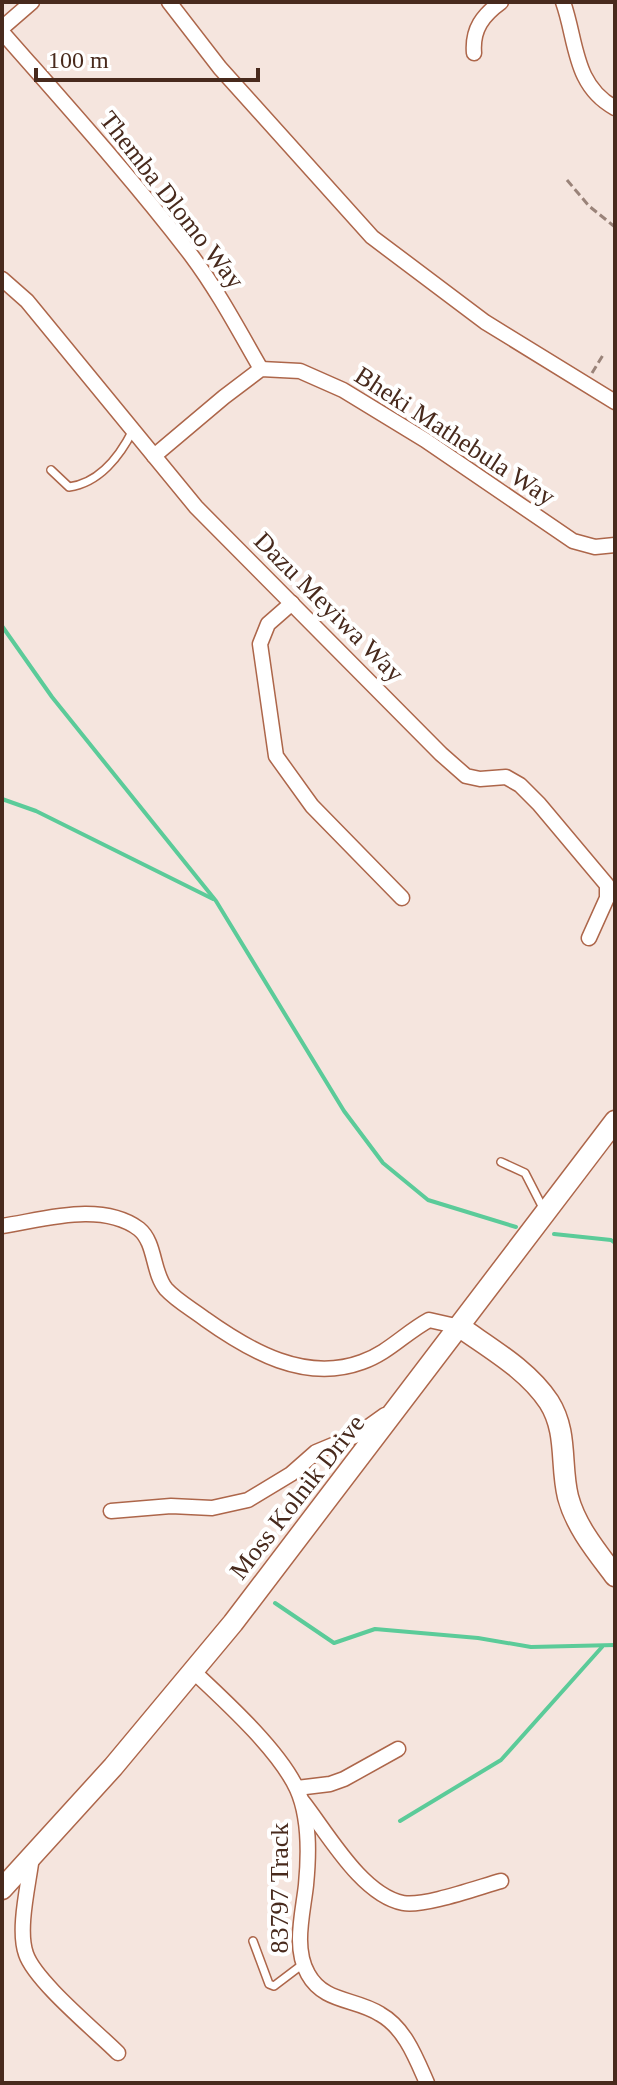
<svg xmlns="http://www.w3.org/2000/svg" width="617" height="2085" font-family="'Times New Roman',serif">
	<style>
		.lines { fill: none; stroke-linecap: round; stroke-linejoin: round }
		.stream { stroke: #5bcb99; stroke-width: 4 }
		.lane-casing { stroke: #ad664a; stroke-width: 10 }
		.street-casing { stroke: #ad664a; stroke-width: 17 }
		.secondary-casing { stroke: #ad664a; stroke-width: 23 }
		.path { stroke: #9a8379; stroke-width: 3; stroke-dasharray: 8 4; stroke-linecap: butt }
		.lane { stroke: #fff; stroke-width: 7 }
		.street { stroke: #fff; stroke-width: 14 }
		.secondary { stroke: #fff; stroke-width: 20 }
		.labels { text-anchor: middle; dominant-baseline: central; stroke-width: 8; stroke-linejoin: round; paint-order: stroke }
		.street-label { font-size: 26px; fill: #482a1d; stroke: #fff }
	</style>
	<rect width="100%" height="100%" fill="#f5e5de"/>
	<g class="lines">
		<g class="stream">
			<path d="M2 626 52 697 216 901 344 1111 383 1163 428 1200 516 1227"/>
			<path d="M2 799 36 811 213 899"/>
			<path d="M554 1234 611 1240 615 1243"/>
			<path d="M275 1603 334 1643 375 1629 478 1638 531 1647 615 1645"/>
			<path d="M400 1821 501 1760 602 1647"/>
		</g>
		<g class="lane-casing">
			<g id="lane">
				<path d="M51 470 69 487C99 483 120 456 133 430"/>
				<path d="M501 1162 525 1173 544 1210"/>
				<path d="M253 1941 269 1984 274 1986 303 1964"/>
			</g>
		</g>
		<g class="street-casing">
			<g id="street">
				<path d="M169 2 220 68 372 237 485 322 615 402"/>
				<path d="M563 2C577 41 573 85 615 108"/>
				<path d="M2 28 32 2"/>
				<path d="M2 32C66 105 132 178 191 255 218 291 239 331 261 369"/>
				<path d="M474 53C472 29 483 15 501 2"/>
				<path d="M2 279 27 301 196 507 441 754 466 776 480 779 506 777 520 785 539 804 607 885V898L589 938"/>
				<path d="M154 456 224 397 261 369 300 371 343 390 425 440 573 541 595 547 615 545"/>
				<path d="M292 603 268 624 260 644 276 756 312 806 402 898"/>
				<path d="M2 1226C43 1220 101 1201 139 1229 156 1243 152 1272 166 1289 177 1301 192 1309 205 1319 250 1351 305 1383 362 1362 388 1353 405 1333 429 1320L460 1327"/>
				<path d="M111 1511 171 1506 212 1508 248 1500 291 1474 316 1452 357 1435 385 1415"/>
				<path d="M193 1671C225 1701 279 1750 297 1789 310 1818 309 1854 306 1885 303 1913 293 1948 308 1974 324 2003 355 1998 380 2014 405 2028 416 2058 427 2083"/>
				<path d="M297 1788 330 1784 344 1779 398 1749"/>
				<path d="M303 1802C328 1834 362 1895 403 1903 424 1907 479 1887 501 1881"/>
				<path d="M32 1856C29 1883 17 1929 26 1954 35 1981 96 2031 118 2053"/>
			</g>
		</g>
		<g class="secondary-casing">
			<g id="secondary">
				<path d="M460 1327C491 1349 528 1370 549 1402 568 1432 560 1465 568 1497 576 1527 597 1552 615 1576"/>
				<path d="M2 1889 113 1767 233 1623 615 1121"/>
			</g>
		</g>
		<g class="path">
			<path d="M567 180 589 206 615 227"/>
			<path d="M592 373 603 355"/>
		</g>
		<use href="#lane" class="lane"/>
		<use href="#street" class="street"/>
		<use href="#secondary" class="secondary"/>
	</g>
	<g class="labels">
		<g class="street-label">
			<text transform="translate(172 200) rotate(52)">Themba Dlomo Way</text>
			<text transform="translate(455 436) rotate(33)">Bheki Mathebula Way</text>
			<text transform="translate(329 607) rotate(45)">Dazu Meyiwa Way</text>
			<text transform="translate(297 1497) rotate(-52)">Moss Kolnik Drive</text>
			<text transform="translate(279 1888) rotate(-90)">83797 Track</text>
		</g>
	</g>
	<rect width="617" height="2085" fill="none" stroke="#482a1d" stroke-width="8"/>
	<path d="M36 68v12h222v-12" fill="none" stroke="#482a1d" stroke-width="4"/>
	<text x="48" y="68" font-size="24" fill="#482a1d" stroke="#ffffff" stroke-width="6" paint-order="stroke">100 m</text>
</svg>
